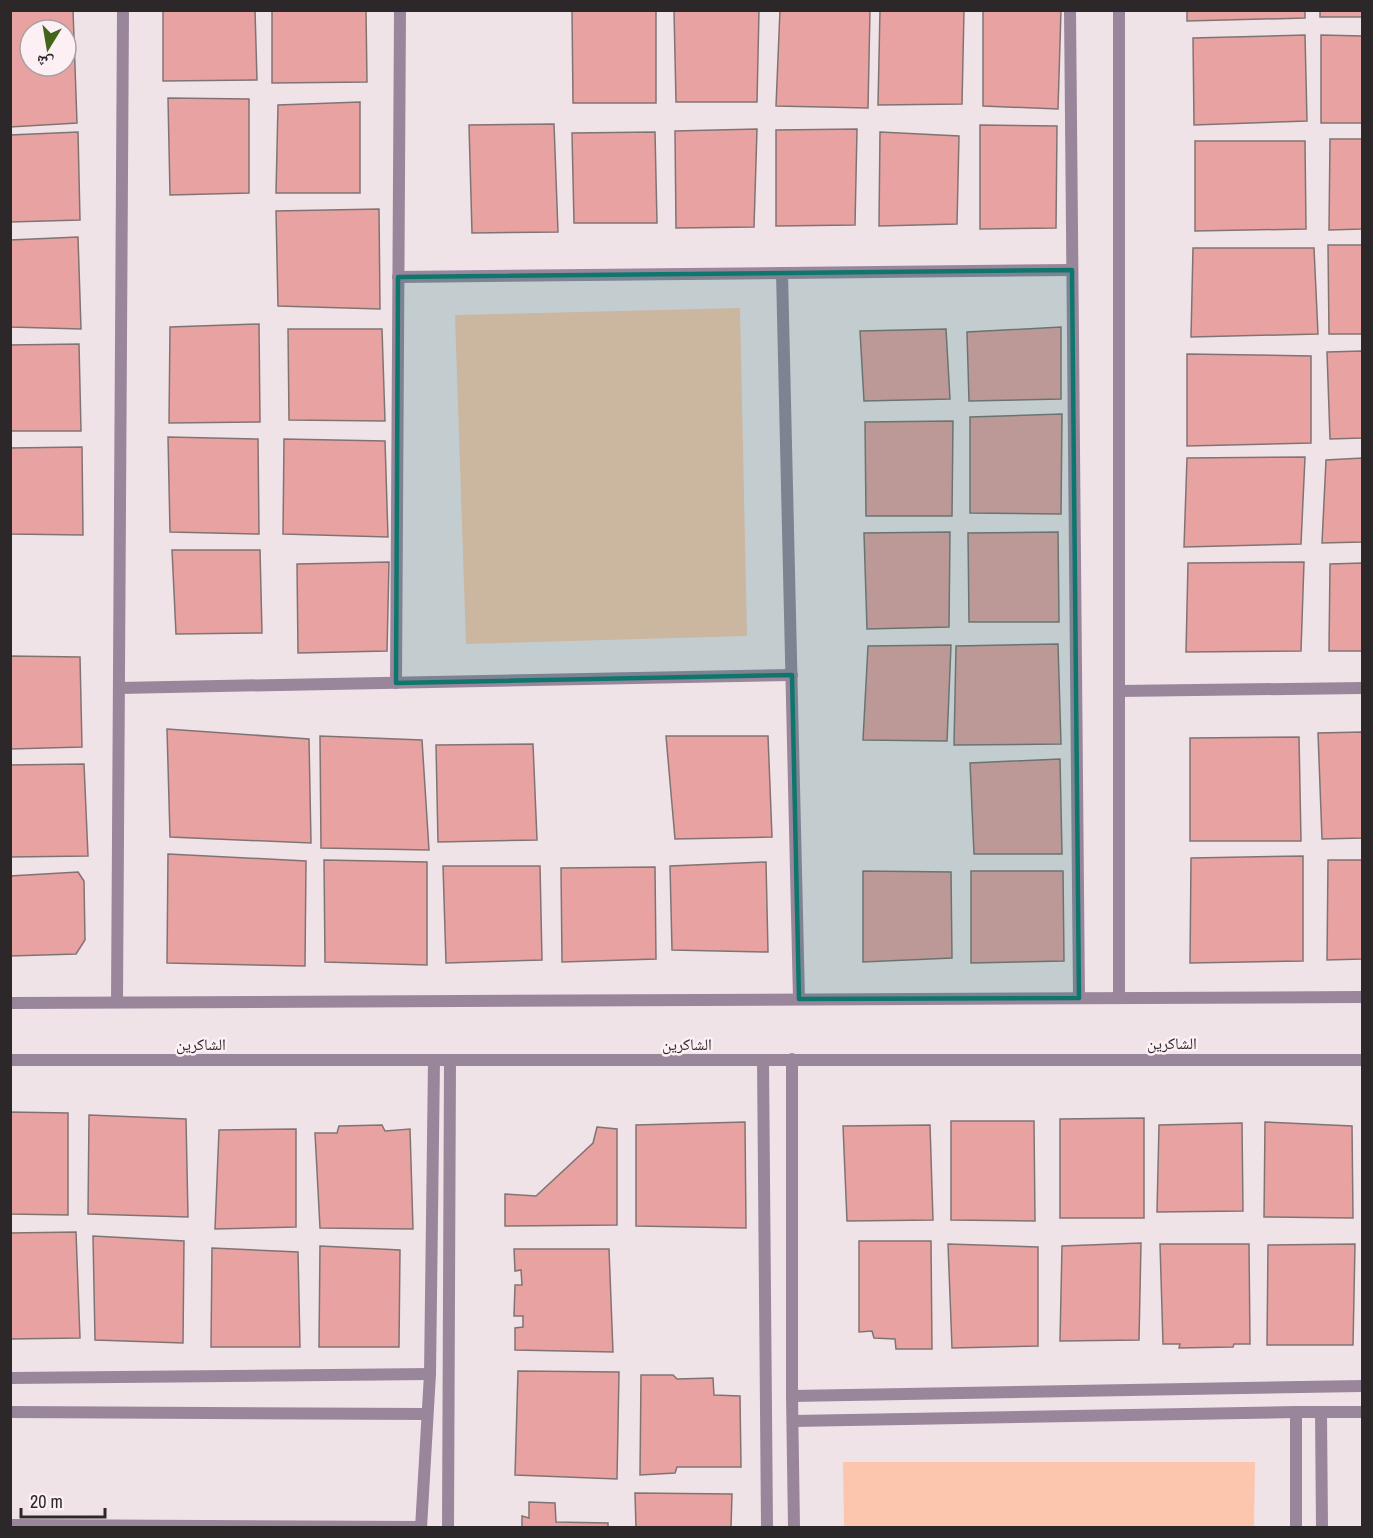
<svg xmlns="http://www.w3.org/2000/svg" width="1373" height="1538" font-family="'Archivo Narrow','Noto Naskh Arabic',sans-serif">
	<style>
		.green { fill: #fbc6ad }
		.building { fill: #e8a2a1; stroke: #807473; stroke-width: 1.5; fill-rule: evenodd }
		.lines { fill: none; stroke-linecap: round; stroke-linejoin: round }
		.minor { stroke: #9a869b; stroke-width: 12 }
		.tertiary { stroke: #9a869b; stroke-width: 12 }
		.marked { fill: #0f766e; fill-opacity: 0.2; stroke: #0f766e; stroke-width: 4.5; stroke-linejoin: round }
		.labels { text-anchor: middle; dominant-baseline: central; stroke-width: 5; stroke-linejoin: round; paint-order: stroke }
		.street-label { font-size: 16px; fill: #2c2829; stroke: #fdf0f5 }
	</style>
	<rect width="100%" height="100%" fill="#f0e3e8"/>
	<g class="green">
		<path d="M740 308 747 636 466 644 455 315Z"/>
		<path d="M843 1462H1255L1254 1527H844Z"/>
	</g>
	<g class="building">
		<path d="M10 10H73L77 123 10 127ZM30 30H66V66H30Z"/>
		<path d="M163 10H255L257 80 163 81Z"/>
		<path d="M272 10H366L367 82 272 83Z"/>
		<path d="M572 10H656V103H573Z"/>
		<path d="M674 10H759L757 102H676Z"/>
		<path d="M780 10H870L868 108 776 106Z"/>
		<path d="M880 10H964L962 104 878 105Z"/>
		<path d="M983 10H1061L1058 109 983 106Z"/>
		<path d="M1187 10H1305V18L1187 21Z"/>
		<rect x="1320" y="10" width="42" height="7"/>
		<path d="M1305 35 1307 121 1194 125 1193 38Z"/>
		<path d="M1321 35 1362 36V123H1321Z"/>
		<path d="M168 98 249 99V193L170 195Z"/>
		<path d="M360 102V193H276L278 105Z"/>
		<path d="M554 124 558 232 472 233 469 125Z"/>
		<path d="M980 125 1057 126 1056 228 980 229Z"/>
		<path d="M757 129 754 227 676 228 675 131Z"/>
		<path d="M857 129 855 225 776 226V130Z"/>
		<path d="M78 132 80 220 10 222V135Z"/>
		<path d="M655 132 657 223H574L572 133Z"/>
		<path d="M880 132 959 136 957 224 879 226Z"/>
		<path d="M1330 139H1362V229L1329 230Z"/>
		<path d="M1195 141H1305L1306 229 1195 231Z"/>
		<path d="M379 209 380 309 278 306 276 211Z"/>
		<path d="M78 237 81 329 10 327V240Z"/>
		<path d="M1328 245H1362V334H1329Z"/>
		<path d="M1193 248H1314L1318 334 1191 337Z"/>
		<path d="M259 324 260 422 169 423 170 327Z"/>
		<path d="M1061 327V399L969 401 967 332Z"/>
		<path d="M288 329H382L385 421 289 420Z"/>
		<path d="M946 329 950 399 864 401 860 331Z"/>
		<path d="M79 344 81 431H10V345Z"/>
		<path d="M1362 351V438L1330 439 1327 352Z"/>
		<path d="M1187 354 1311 356V443L1187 446Z"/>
		<path d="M1062 414 1061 514 970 513V417Z"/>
		<path d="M953 421 952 516H866L865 422Z"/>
		<path d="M168 437 258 439 259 534 170 532Z"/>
		<path d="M284 439 385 441 388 537 283 534Z"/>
		<path d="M82 447 83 535 10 534V448Z"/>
		<path d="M1305 457 1301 544 1184 547 1187 458Z"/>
		<path d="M1362 458V542L1322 543 1326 460Z"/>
		<path d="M950 532 949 627 867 629 864 533Z"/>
		<path d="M1058 532 1059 622H969L968 533Z"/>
		<path d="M172 550H260L262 633 176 634Z"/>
		<path d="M389 562 387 651 298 653 297 564Z"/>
		<path d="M1304 562 1301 651 1186 652 1188 563Z"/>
		<path d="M1362 563V651H1329L1330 564Z"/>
		<path d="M1058 644 1061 744 954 745 956 646Z"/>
		<path d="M951 645 947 741 863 740 868 646Z"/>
		<path d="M10 656 80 657 82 747 10 749Z"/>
		<path d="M167 729 309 739 311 843 170 837Z"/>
		<path d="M1362 732V838L1322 839 1318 733Z"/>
		<path d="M320 736 422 740 429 850 321 848Z"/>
		<path d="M666 736H768L772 837 675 839Z"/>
		<path d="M1299 737 1301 841H1190V738Z"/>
		<path d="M533 744 537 840 438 842 436 745Z"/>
		<path d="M1060 759 1062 854H974L970 763Z"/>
		<path d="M84 764 88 856 10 857V765Z"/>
		<path d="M168 854 306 861 305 966 167 963Z"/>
		<path d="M1303 856V961L1190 963 1191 858Z"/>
		<path d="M324 860 427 862V965L325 962Z"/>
		<path d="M1328 860H1362V959L1327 960Z"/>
		<path d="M766 862 768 952 672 950 670 866Z"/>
		<path d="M443 866H540L542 960 446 963Z"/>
		<path d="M655 867 656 959 562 962 561 868Z"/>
		<path d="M863 871 951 872 952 958 863 962Z"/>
		<path d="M971 871H1063L1064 961 971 963Z"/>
		<path d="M78 872 84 881 85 940 76 954 10 956V876Z"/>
		<path d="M10 1112 68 1113V1215L10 1214Z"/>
		<path d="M89 1115 186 1119 188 1217 88 1214Z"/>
		<path d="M1144 1118V1218H1060V1119Z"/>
		<path d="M951 1121H1034L1035 1221 951 1220Z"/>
		<path d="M745 1122 746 1228 636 1226V1125Z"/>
		<path d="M1265 1122 1352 1126 1353 1218 1264 1217Z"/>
		<path d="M1242 1123 1243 1211 1157 1212 1159 1125Z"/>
		<path d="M382 1125 385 1131 410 1129 413 1229 320 1228 315 1133H337L339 1126Z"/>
		<path d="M930 1125 933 1220 847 1221 843 1126Z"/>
		<path d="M597 1127 617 1129V1225L505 1226V1194L536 1196 593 1143Z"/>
		<path d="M296 1129V1227L215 1229 219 1130Z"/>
		<path d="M76 1232 80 1338 10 1339V1233Z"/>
		<path d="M93 1236 184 1241 183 1343 95 1340Z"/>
		<path d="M859 1241H931L932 1349H896L895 1339 874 1338 872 1331 859 1332Z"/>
		<path d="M1141 1243 1139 1340 1060 1341 1062 1246Z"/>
		<path d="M948 1244 1038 1247V1346L952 1348Z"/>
		<path d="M1160 1244H1249L1250 1344H1234L1233 1347 1179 1348 1180 1344H1163Z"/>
		<path d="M1355 1244 1353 1345H1267L1268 1245Z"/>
		<path d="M320 1246 400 1250 399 1347H319Z"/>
		<path d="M212 1248 298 1252 300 1347H211Z"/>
		<path d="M514 1249H609L613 1352 515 1350V1328L523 1327V1316H514L515 1285H522L521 1270 515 1271Z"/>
		<path d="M518 1371 619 1372 617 1479 515 1475Z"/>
		<path d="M641 1375H673L677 1379 713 1378 714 1395 740 1396 741 1467H677L675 1473 640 1475Z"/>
		<path d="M635 1493 732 1494 731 1528H636Z"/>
		<path d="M529 1502 555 1503 556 1522 608 1523V1528H522V1516L529 1518Z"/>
	</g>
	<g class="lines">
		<g class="minor">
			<path d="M1070 10 1079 998"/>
			<path d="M1119 10V997"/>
			<path d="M782 273 799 999"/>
			<path d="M398 277 1072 270"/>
			<path d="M396 683 400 10"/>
			<path d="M119 688 792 675"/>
			<path d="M1119 691 1362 688"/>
			<path d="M117 1002 123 10"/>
			<path d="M792 1059V1396L794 1528"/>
			<path d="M763 1060 767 1528"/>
			<path d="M10 1378 430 1374"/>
			<path d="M792 1396 1362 1386"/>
			<path d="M10 1412 427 1414"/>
			<path d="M1296 1412V1528"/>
			<path d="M1321 1413 1322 1528"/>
			<path d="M793 1421 1296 1412H1362"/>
			<path d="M10 1525 421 1527"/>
			<path d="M421 1528 430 1374 434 1060"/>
			<path d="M448 1528 450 1060"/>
		</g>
		<g class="tertiary">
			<path d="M10 1003 1362 997"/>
			<path d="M10 1060H1362"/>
		</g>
	</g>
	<path class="marked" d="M1072 270 1079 998 799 999 792 675 396 683 398 277Z"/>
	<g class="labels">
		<g class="street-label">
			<text x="1172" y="1043">الشاكرين</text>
			<text x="201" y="1044">الشاكرين</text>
			<text x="687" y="1044">الشاكرين</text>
		</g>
	</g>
	<rect width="1373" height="1538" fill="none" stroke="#2c2829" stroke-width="24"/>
	<g transform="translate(48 48) rotate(191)"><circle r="28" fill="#fdf0f5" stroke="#a9a0a3" stroke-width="1.5"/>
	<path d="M0-4.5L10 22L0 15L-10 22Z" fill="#43641b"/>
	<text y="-9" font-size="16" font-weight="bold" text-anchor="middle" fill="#2c2829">ش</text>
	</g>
	<path d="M21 1508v9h84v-9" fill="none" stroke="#2c2829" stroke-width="3"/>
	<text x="30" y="1508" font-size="18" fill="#2c2829" stroke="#fdf0f5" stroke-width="4.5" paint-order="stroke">20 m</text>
</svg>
